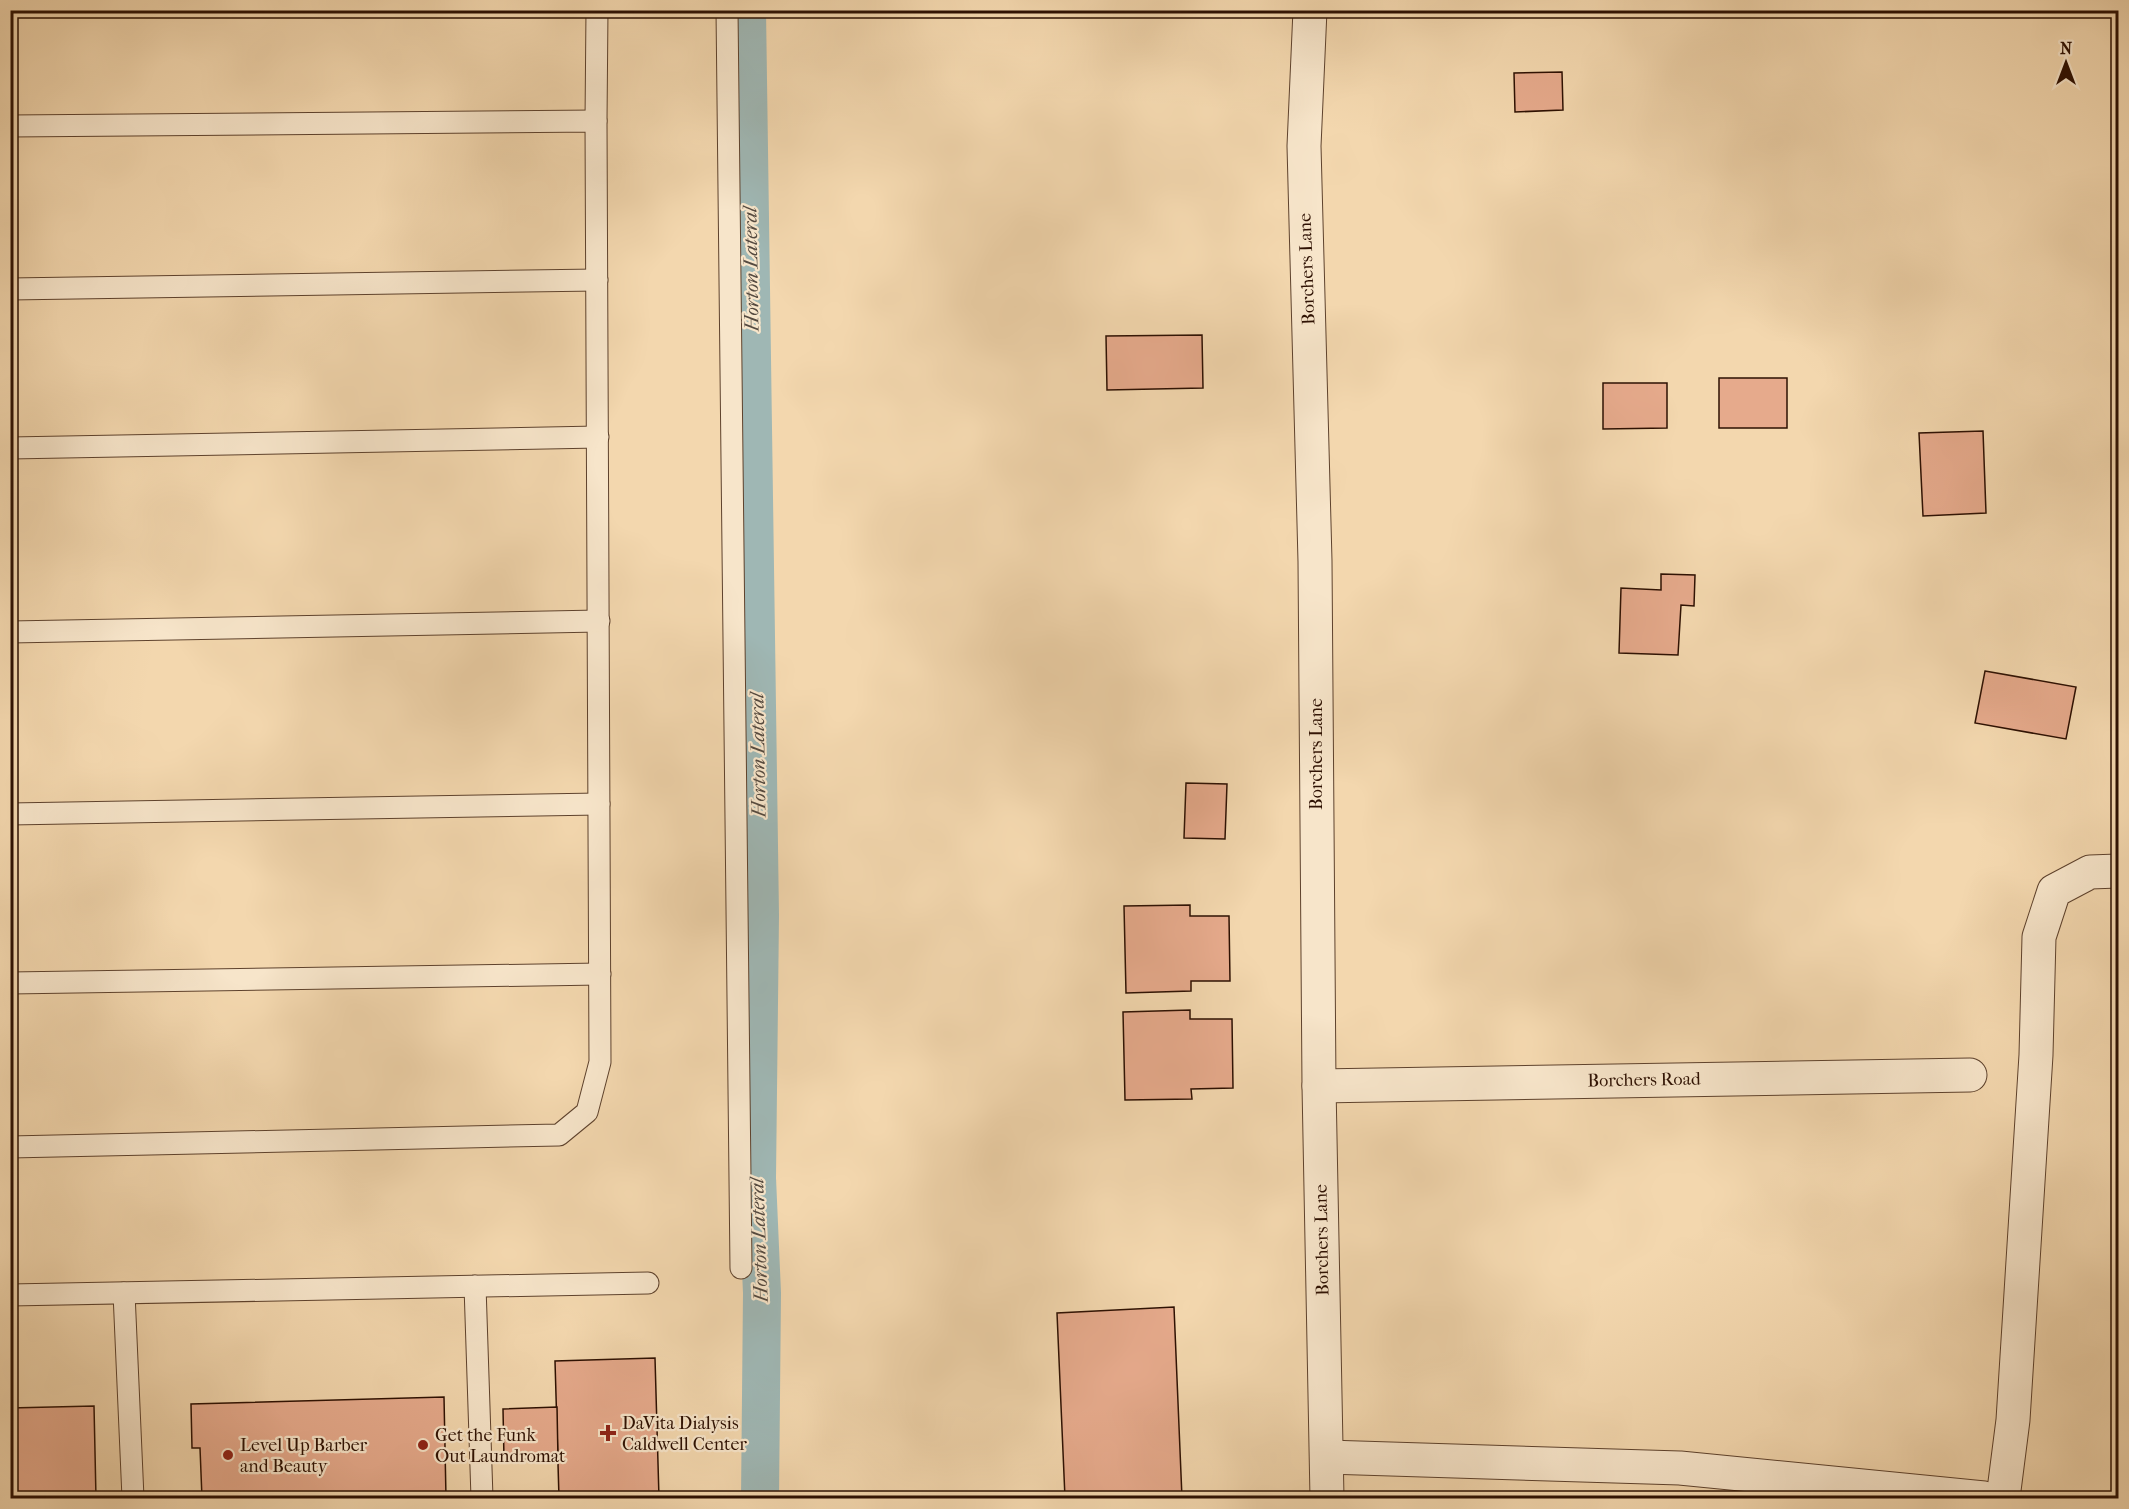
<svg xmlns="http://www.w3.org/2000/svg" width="2129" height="1509" font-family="'IM FELL French Canon',serif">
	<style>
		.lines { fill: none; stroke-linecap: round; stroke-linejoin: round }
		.canal { stroke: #9fb7b4; stroke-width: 38 }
		.building { fill: #e6aa8c; stroke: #2d1002; stroke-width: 1.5 }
		.lane-casing { stroke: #5e422d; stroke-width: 23 }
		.street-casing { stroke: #5e422d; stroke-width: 35 }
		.lane { stroke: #f7e5ca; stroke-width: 21 }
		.street { stroke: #f7e5ca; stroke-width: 33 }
		.poi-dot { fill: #8f2418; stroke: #f7e5ca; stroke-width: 2 }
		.labels { text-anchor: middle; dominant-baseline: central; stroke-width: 4.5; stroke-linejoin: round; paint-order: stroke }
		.street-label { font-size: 18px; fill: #2d1002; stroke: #f7e5ca }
		.poi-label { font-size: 18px; fill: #2d1002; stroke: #f7e5ca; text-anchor: start }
		.water-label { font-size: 20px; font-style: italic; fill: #554a40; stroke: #f7e5ca }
	</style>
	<rect width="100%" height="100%" fill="#f3d7ae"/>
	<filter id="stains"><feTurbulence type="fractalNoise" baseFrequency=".00333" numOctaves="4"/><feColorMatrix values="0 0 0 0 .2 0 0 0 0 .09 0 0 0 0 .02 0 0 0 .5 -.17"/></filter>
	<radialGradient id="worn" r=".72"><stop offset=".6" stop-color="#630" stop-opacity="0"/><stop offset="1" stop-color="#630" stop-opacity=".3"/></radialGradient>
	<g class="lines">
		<path class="canal" d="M747 10 760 915 757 1178 762 1293 760 1498"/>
	</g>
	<g class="building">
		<path d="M1562 72 1563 110 1515 112 1514 73Z"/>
		<path d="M1202 335 1203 388 1107 390 1106 336Z"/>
		<rect x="1719" y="378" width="68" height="50"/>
		<path d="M1603 383H1667V428L1603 429Z"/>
		<path d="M1983 431 1986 513 1923 516 1919 433Z"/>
		<path d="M1661 574 1695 575 1694 606 1681 605 1678 655 1619 653 1621 588 1661 590Z"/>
		<path d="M1985 671 2076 687 2066 739 1975 723Z"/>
		<path d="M1186 783 1227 784 1225 839 1184 838Z"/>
		<path d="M1190 905V916H1229L1230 981H1191V991L1126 993 1124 906Z"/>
		<path d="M1190 1010V1019H1232L1233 1088 1191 1089 1192 1099 1125 1100 1123 1012Z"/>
		<path d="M1174 1307 1182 1498H1065L1057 1313Z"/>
		<path d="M655 1358 659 1498H559L555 1361Z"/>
		<path d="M444 1397 446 1498H202L200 1448H192L191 1404Z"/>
		<path d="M94 1406 96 1498H10V1408Z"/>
		<path d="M557 1407 558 1459H504L503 1409Z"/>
	</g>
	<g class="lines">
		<g class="lane-casing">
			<g id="lane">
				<path d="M727 10 741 1268"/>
				<path d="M596 121 597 10"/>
				<path d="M10 126 596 121 600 1062 587 1112 559 1135 10 1147"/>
				<path d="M10 289 597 280"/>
				<path d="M10 448 598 437"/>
				<path d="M10 632 599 621"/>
				<path d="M10 814 599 804"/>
				<path d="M10 983 600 974"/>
				<path d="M475 1286 482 1498"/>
				<path d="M124 1293 133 1498"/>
				<path d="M10 1295 648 1283"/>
			</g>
		</g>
		<g class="street-casing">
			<g id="street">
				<path d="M1310 10 1304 146 1315 561 1319 1086 1327 1498"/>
				<path d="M1319 1086 1970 1075"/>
				<path d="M1327 1457 1680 1468 1984 1498"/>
				<path d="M2003 1498 2013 1420 2036 1055 2039 937 2054 891 2090 872 2118 871"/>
			</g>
		</g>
		<use href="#lane" class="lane"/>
		<use href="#street" class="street"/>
	</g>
	<g class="poi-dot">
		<path d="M605 1424h6v6h6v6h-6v6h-6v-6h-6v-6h6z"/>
		<circle cx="423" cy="1445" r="6"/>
		<circle cx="228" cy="1455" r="6"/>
	</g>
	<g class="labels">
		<g class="street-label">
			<text transform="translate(1307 269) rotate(-92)">Borchers Lane</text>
			<text transform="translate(1316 754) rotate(-90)">Borchers Lane</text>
			<text transform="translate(1644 1080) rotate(-1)">Borchers Road</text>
			<text transform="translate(1322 1240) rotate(-91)">Borchers Lane</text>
		</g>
		<g class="poi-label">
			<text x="622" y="1423">DaVita Dialysis<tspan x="622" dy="21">Caldwell Center</tspan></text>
			<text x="435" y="1435">Get the Funk<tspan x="435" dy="21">Out Laundromat</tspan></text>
			<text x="240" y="1445">Level Up Barber<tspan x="240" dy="21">and Beauty</tspan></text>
		</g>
		<g class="water-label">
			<text transform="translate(751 269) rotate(-91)">Horton Lateral</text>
			<text transform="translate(758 755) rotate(-91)">Horton Lateral</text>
			<text transform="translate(759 1240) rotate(-92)">Horton Lateral</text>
		</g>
	</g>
	<rect width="2129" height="1509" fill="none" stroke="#f3d7ae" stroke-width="36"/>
	<rect x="12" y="12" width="2105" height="1485" fill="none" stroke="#2d1002" stroke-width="3"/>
	<rect x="18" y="18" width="2093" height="1473" fill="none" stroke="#2d1002" stroke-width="1.5"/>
	<g transform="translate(2066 63)" stroke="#f7e5ca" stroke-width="4.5" paint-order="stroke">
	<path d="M0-4.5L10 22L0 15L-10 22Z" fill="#2d1002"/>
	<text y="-9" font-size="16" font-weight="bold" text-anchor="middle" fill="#2d1002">N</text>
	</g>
	<rect width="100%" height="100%" filter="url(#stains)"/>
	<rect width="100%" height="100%" fill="url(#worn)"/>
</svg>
